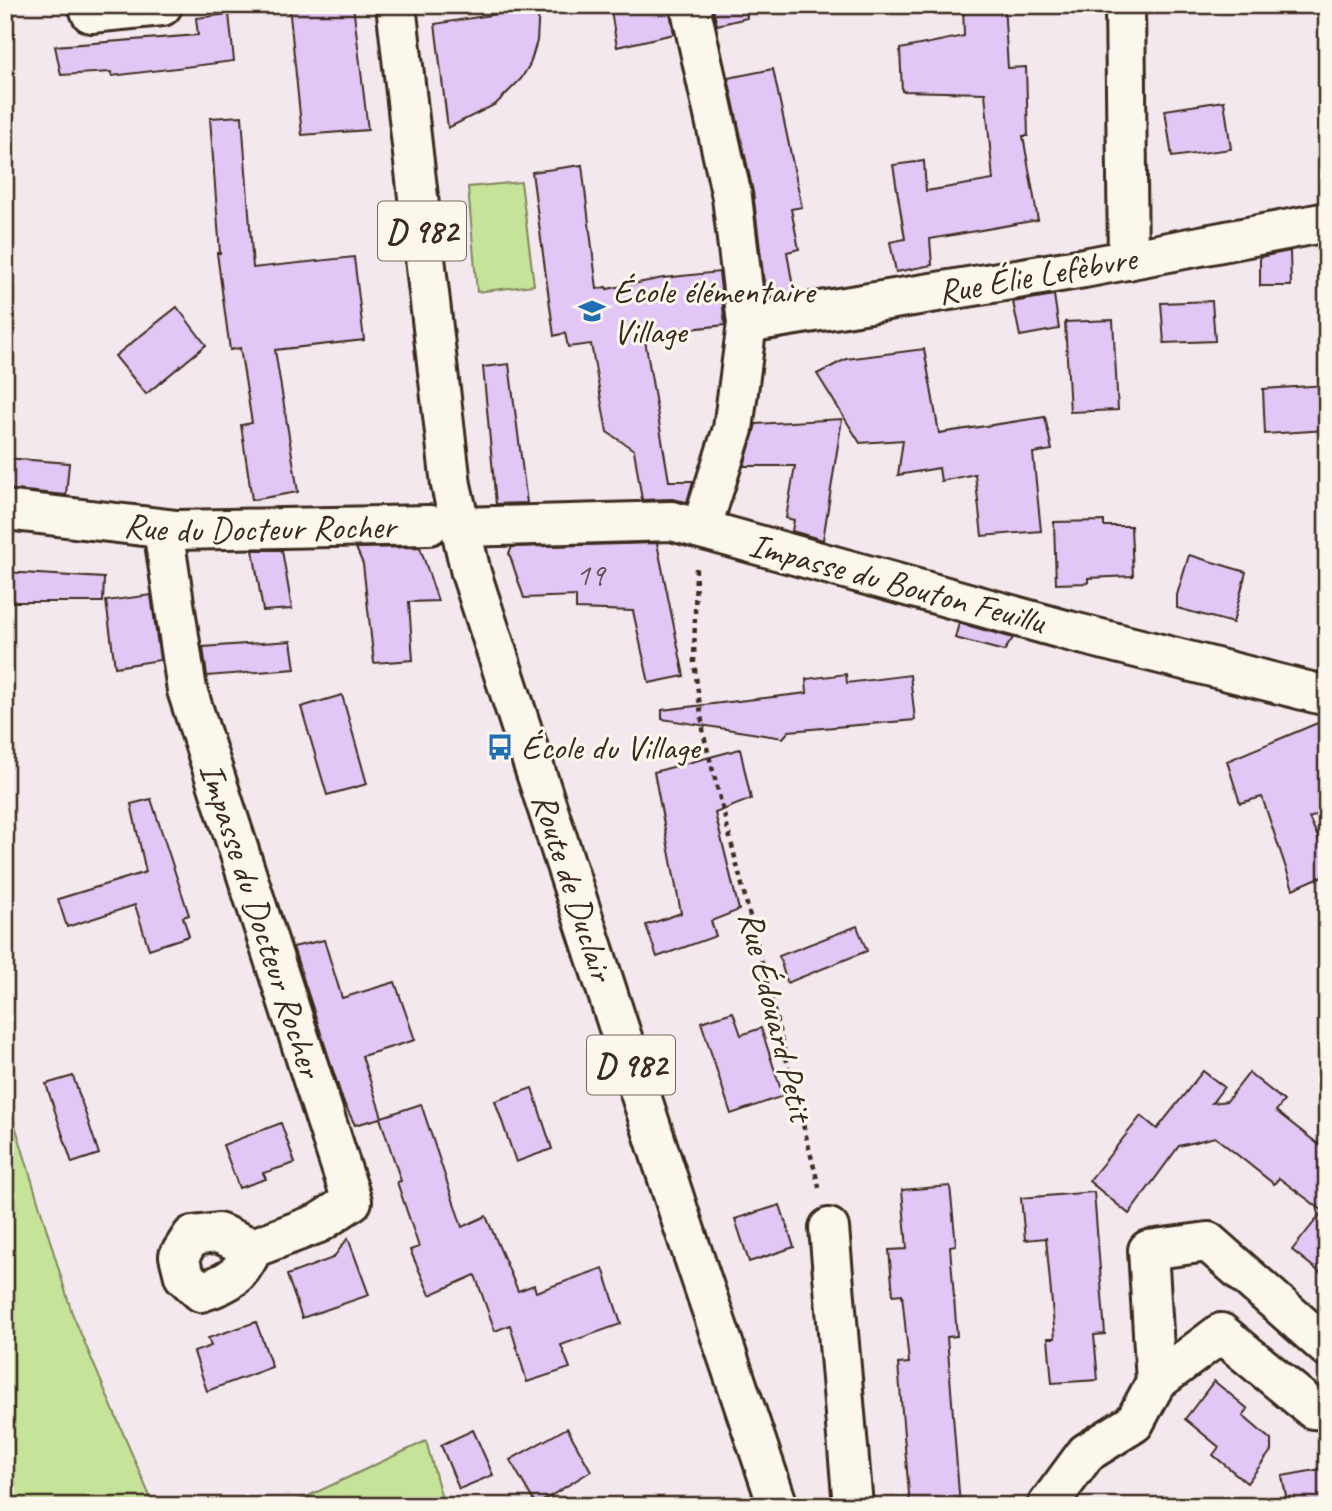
<svg xmlns="http://www.w3.org/2000/svg" width="1332" height="1511" font-family="Caveat,sans-serif">
	<style>
		.green { fill: #c6e39a; stroke: #80865c; stroke-width: 2 }
		.building { fill: #e2c6f5; stroke: #3b2a1e; stroke-width: 2 }
		.lines { fill: none; stroke-linecap: round; stroke-linejoin: round }
		.minor-casing { stroke: #3b2a1e; stroke-width: 44 }
		.major-casing { stroke: #3b2a1e; stroke-width: 44 }
		.path { stroke: #3b2a1e; stroke-width: 4.5; stroke-dasharray: 5 5; stroke-linecap: butt }
		.minor { stroke: #fbf7ec; stroke-width: 38 }
		.major { stroke: #fbf7ec; stroke-width: 38 }
		.labels { text-anchor: middle; dominant-baseline: central; stroke-width: 6; stroke-linejoin: round; paint-order: stroke }
		.number-label { font-size: 32px; fill: #655154 }
		.shield { fill: #fbf7ec; stroke: #75685c; stroke-width: 2 }
		.shield-label { font-size: 33px; font-weight: bold; fill: #3b2a1e }
		.street-label { font-size: 35px; fill: #3b2a1e; stroke: #fbf7ec }
		.poi-label { font-size: 35px; fill: #3b2a1e; stroke: #fbf7ec; text-anchor: start }
	</style>
	<rect width="100%" height="100%" fill="#f4e8ef"/>
	<filter id="ink" filterUnits="userSpaceOnUse"><feTurbulence type="fractalNoise" baseFrequency=".0143" numOctaves="2"/><feDisplacementMap in="SourceGraphic" scale="14" xChannelSelector="R" yChannelSelector="G"/><feConvolveMatrix kernelMatrix="1 2 1 2 8 2 1 2 1" color-interpolation-filters="sRGB"/></filter>
	<g filter="url(#ink)">
		<g class="green">
			<path d="M521 182 534 285 477 292 468 187Z"/>
			<path d="M5 1092 72 1313 154 1506H5Z"/>
			<path d="M426 1441 444 1506H287Z"/>
		</g>
		<g class="building">
			<path d="M289 5H353L368 130 302 135Z"/>
			<path d="M610 5H669L674 34 617 47Z"/>
			<path d="M712 5H746L747 18 717 25Z"/>
			<path d="M963 5H1004L1008 68 1026 67 1028 136H1023L1038 220 930 239 932 265 896 272 890 242 905 239 893 165 924 161 926 191 993 180 985 93 902 91 900 49 964 36Z"/>
			<path d="M539 7 537 41 530 64 521 79 496 104 448 128 435 24Z"/>
			<path d="M229 14 234 61 112 76 111 72 61 75 55 46 198 35 196 18Z"/>
			<path d="M773 69 802 207 791 209 799 249 787 252 794 293 766 298 753 192 728 78Z"/>
			<path d="M1224 101 1231 149 1172 157 1165 110Z"/>
			<path d="M242 116 253 268 354 257 364 340 275 350 298 492 252 500 241 425 252 423 240 348 230 350 227 328 217 253H220L210 118Z"/>
			<path d="M582 165 597 289 606 287 607 289 663 278 719 272 725 325 644 334 669 481H693L687 502 672 499 642 500 634 450 607 432 591 344 568 347 565 333 554 336 532 172Z"/>
			<path d="M1290 251 1291 286H1260V257Z"/>
			<path d="M1054 295 1059 329 1020 336 1013 302Z"/>
			<path d="M1212 301 1215 341 1164 343 1161 303Z"/>
			<path d="M177 307 206 345 146 394 115 356Z"/>
			<path d="M1113 320 1118 410 1070 412 1065 322Z"/>
			<path d="M924 349 939 433 1045 417 1052 450 1033 453 1041 531 982 536 975 474 941 481 939 468 898 475 903 440 860 443 817 374 846 359Z"/>
			<path d="M509 364 527 503 496 504 483 367Z"/>
			<path d="M1327 385V430L1265 434 1263 389Z"/>
			<path d="M842 419 823 540 792 531 794 520 786 518 795 466H744L756 424Z"/>
			<path d="M5 458 69 463 66 495 5 489Z"/>
			<path d="M1104 521V526H1131L1133 576 1088 578V583L1056 584 1054 522Z"/>
			<path d="M657 543 684 676 649 683 633 611 576 609V596L524 598 509 553 512 547Z"/>
			<path d="M420 547 438 601 409 602 413 660 374 663 363 564 356 548Z"/>
			<path d="M253 550H282L292 609 263 611Z"/>
			<path d="M1189 555 1246 572 1233 623 1177 608V595Z"/>
			<path d="M5 572 104 578 103 602H5Z"/>
			<path d="M151 595 160 660 115 667 106 601Z"/>
			<path d="M959 623 1013 638 1004 651 955 638Z"/>
			<path d="M291 641 295 669 207 676 203 647Z"/>
			<path d="M846 674 847 683 910 675 915 720 789 731 783 738 662 719V710L807 693 806 679Z"/>
			<path d="M342 695 367 784 327 795 301 707Z"/>
			<path d="M1327 719V811L1309 818 1327 856V874L1293 889 1262 797 1240 803 1227 761Z"/>
			<path d="M740 749 751 799 715 813 739 910 711 921 716 936 657 957 646 925 681 913 654 772Z"/>
			<path d="M151 799 189 915 183 917 189 936 149 949 135 905 67 927 58 899 146 872 131 804Z"/>
			<path d="M857 926 867 951 787 983 779 956Z"/>
			<path d="M324 940 342 998 395 982 415 1040 362 1056 382 1117 421 1104 462 1227 486 1216 518 1291 534 1285 536 1292 603 1268 621 1324 561 1345 570 1368 527 1382 510 1325 495 1331 475 1275 430 1295 410 1250 419 1247 397 1182 401 1181 380 1118 355 1125 343 1101 293 947Z"/>
			<path d="M733 1012 741 1035 761 1028 783 1096 731 1114 701 1022Z"/>
			<path d="M1203 1071 1224 1087 1212 1103 1227 1101 1249 1073 1284 1101 1276 1111 1327 1151V1278L1292 1250 1323 1211 1279 1178 1274 1184 1215 1137 1179 1146 1129 1214 1089 1181 1141 1116 1157 1129Z"/>
			<path d="M73 1076 99 1154 72 1163 46 1084Z"/>
			<path d="M532 1088 552 1149 516 1162 495 1101Z"/>
			<path d="M281 1123 295 1163 263 1173 266 1179 239 1188 223 1145Z"/>
			<path d="M950 1186 956 1245 950 1246 957 1336 947 1337 960 1506H910L898 1364 909 1363 902 1294 893 1295 889 1250 907 1249 902 1190Z"/>
			<path d="M1094 1192 1105 1334 1094 1335 1098 1380 1052 1383 1048 1338H1055L1046 1238 1025 1240 1021 1198Z"/>
			<path d="M780 1205 794 1247 749 1262 735 1219Z"/>
			<path d="M348 1238 369 1295 302 1318 287 1275 333 1258Z"/>
			<path d="M256 1322 272 1367 207 1391 194 1352 211 1346 208 1338Z"/>
			<path d="M1214 1381 1248 1409 1243 1416 1271 1440V1451L1247 1483 1213 1455 1219 1447 1185 1419Z"/>
			<path d="M567 1428 591 1471 536 1505 510 1460Z"/>
			<path d="M473 1430 493 1475 459 1489 441 1445Z"/>
			<path d="M1327 1468V1506H1288L1282 1476Z"/>
		</g>
		<g class="lines">
			<g class="minor-casing">
				<g id="minor">
					<path d="M88 5 91 13 162 6"/>
					<path d="M690 5 732 197 747 323 733 429 701 529"/>
					<path d="M1125 5 1128 260"/>
					<path d="M747 323 1084 268 1327 222"/>
					<path id="s1" d="M5 510 177 530 429 525"/>
					<path d="M461 527 672 521 1069 631 1327 696"/>
					<path d="M163 529 187 690 352 1201 319 1223 253 1248 218 1233 192 1236 179 1256 184 1276 201 1292C231 1282 240 1276 253 1248"/>
					<path d="M829 1228 853 1506"/>
					<path d="M1156 1382 1148 1250 1208 1242 1327 1347"/>
					<path d="M1047 1506 1086 1453 1134 1423 1156 1382 1221 1333 1313 1409 1327 1410"/>
				</g>
			</g>
			<g class="major-casing">
				<path id="major" d="M396 5 451 485 471 573 682 1222 778 1506"/>
			</g>
			<path class="path" d="M696 568 694 662 704 736 820 1191"/>
			<use href="#minor" class="minor"/>
			<use href="#major" class="major"/>
		</g>
	</g>
	<defs>
		<g id="school-bare" transform="scale(2.1)"><path d="M0-5L7-2L0 1L-7-2ZM-4 1L0 2.5L4 1V4Q0 6-4 4Z" fill="#1f6fb2" stroke="#fbf7ec" stroke-width="2.5" paint-order="stroke"/></g>
		<g id="bus-bare" transform="scale(2.1)"><path d="M-5-6H5V4H4V6H2V4H-2V6H-4V4H-5ZM-3.5-4V0h7V-4ZM-3.5 1.2v1.5H-2V1.2ZM2 1.2v1.5H3.5V1.2Z" fill="#1f6fb2" stroke="#fbf7ec" stroke-width="2.5" paint-order="stroke"/></g>
	</defs>
	<g fill-rule="evenodd">
		<use href="#school-bare" x="592" y="311"/>
		<use href="#bus-bare" x="500" y="747"/>
	</g>
	<g class="labels">
		<g class="number-label">
			<text x="590" y="574">19</text>
		</g>
		<g class="shield">
			<rect x="378" y="201.5" width="88" height="59" rx="5"/>
			<rect x="587" y="1035.5" width="88" height="59" rx="5"/>
		</g>
		<g class="shield-label">
			<text x="422" y="231">D 982</text>
			<text x="631" y="1065">D 982</text>
		</g>
		<g class="street-label">
			<text transform="translate(1037 275) rotate(-10)">Rue Élie Lefèbvre</text>
			<text stroke="none"><textPath href="#s1" startOffset="256">Rue du Docteur Rocher</textPath></text>
			<text transform="translate(897 583) rotate(15)">Impasse du Bouton Feuillu</text>
			<text transform="translate(573 887) rotate(72)">Route de Duclair</text>
			<text transform="translate(261 920) rotate(72)">Impasse du Docteur Rocher</text>
			<text transform="translate(776 1016) rotate(76)">Rue Édouard Petit</text>
		</g>
		<g class="poi-label">
			<text x="613" y="291">École élémentaire<tspan x="613" dy="40">Village</tspan></text>
			<text x="521" y="747">École du Village</text>
		</g>
	</g>
	<rect width="1332" height="1511" fill="none" stroke="#fbf7ec" stroke-width="28"/>
	<rect x="14" y="14" width="1304" height="1483" fill="none" stroke="#3b2a1e" stroke-width="2.5" filter="url(#ink)"/>
</svg>
